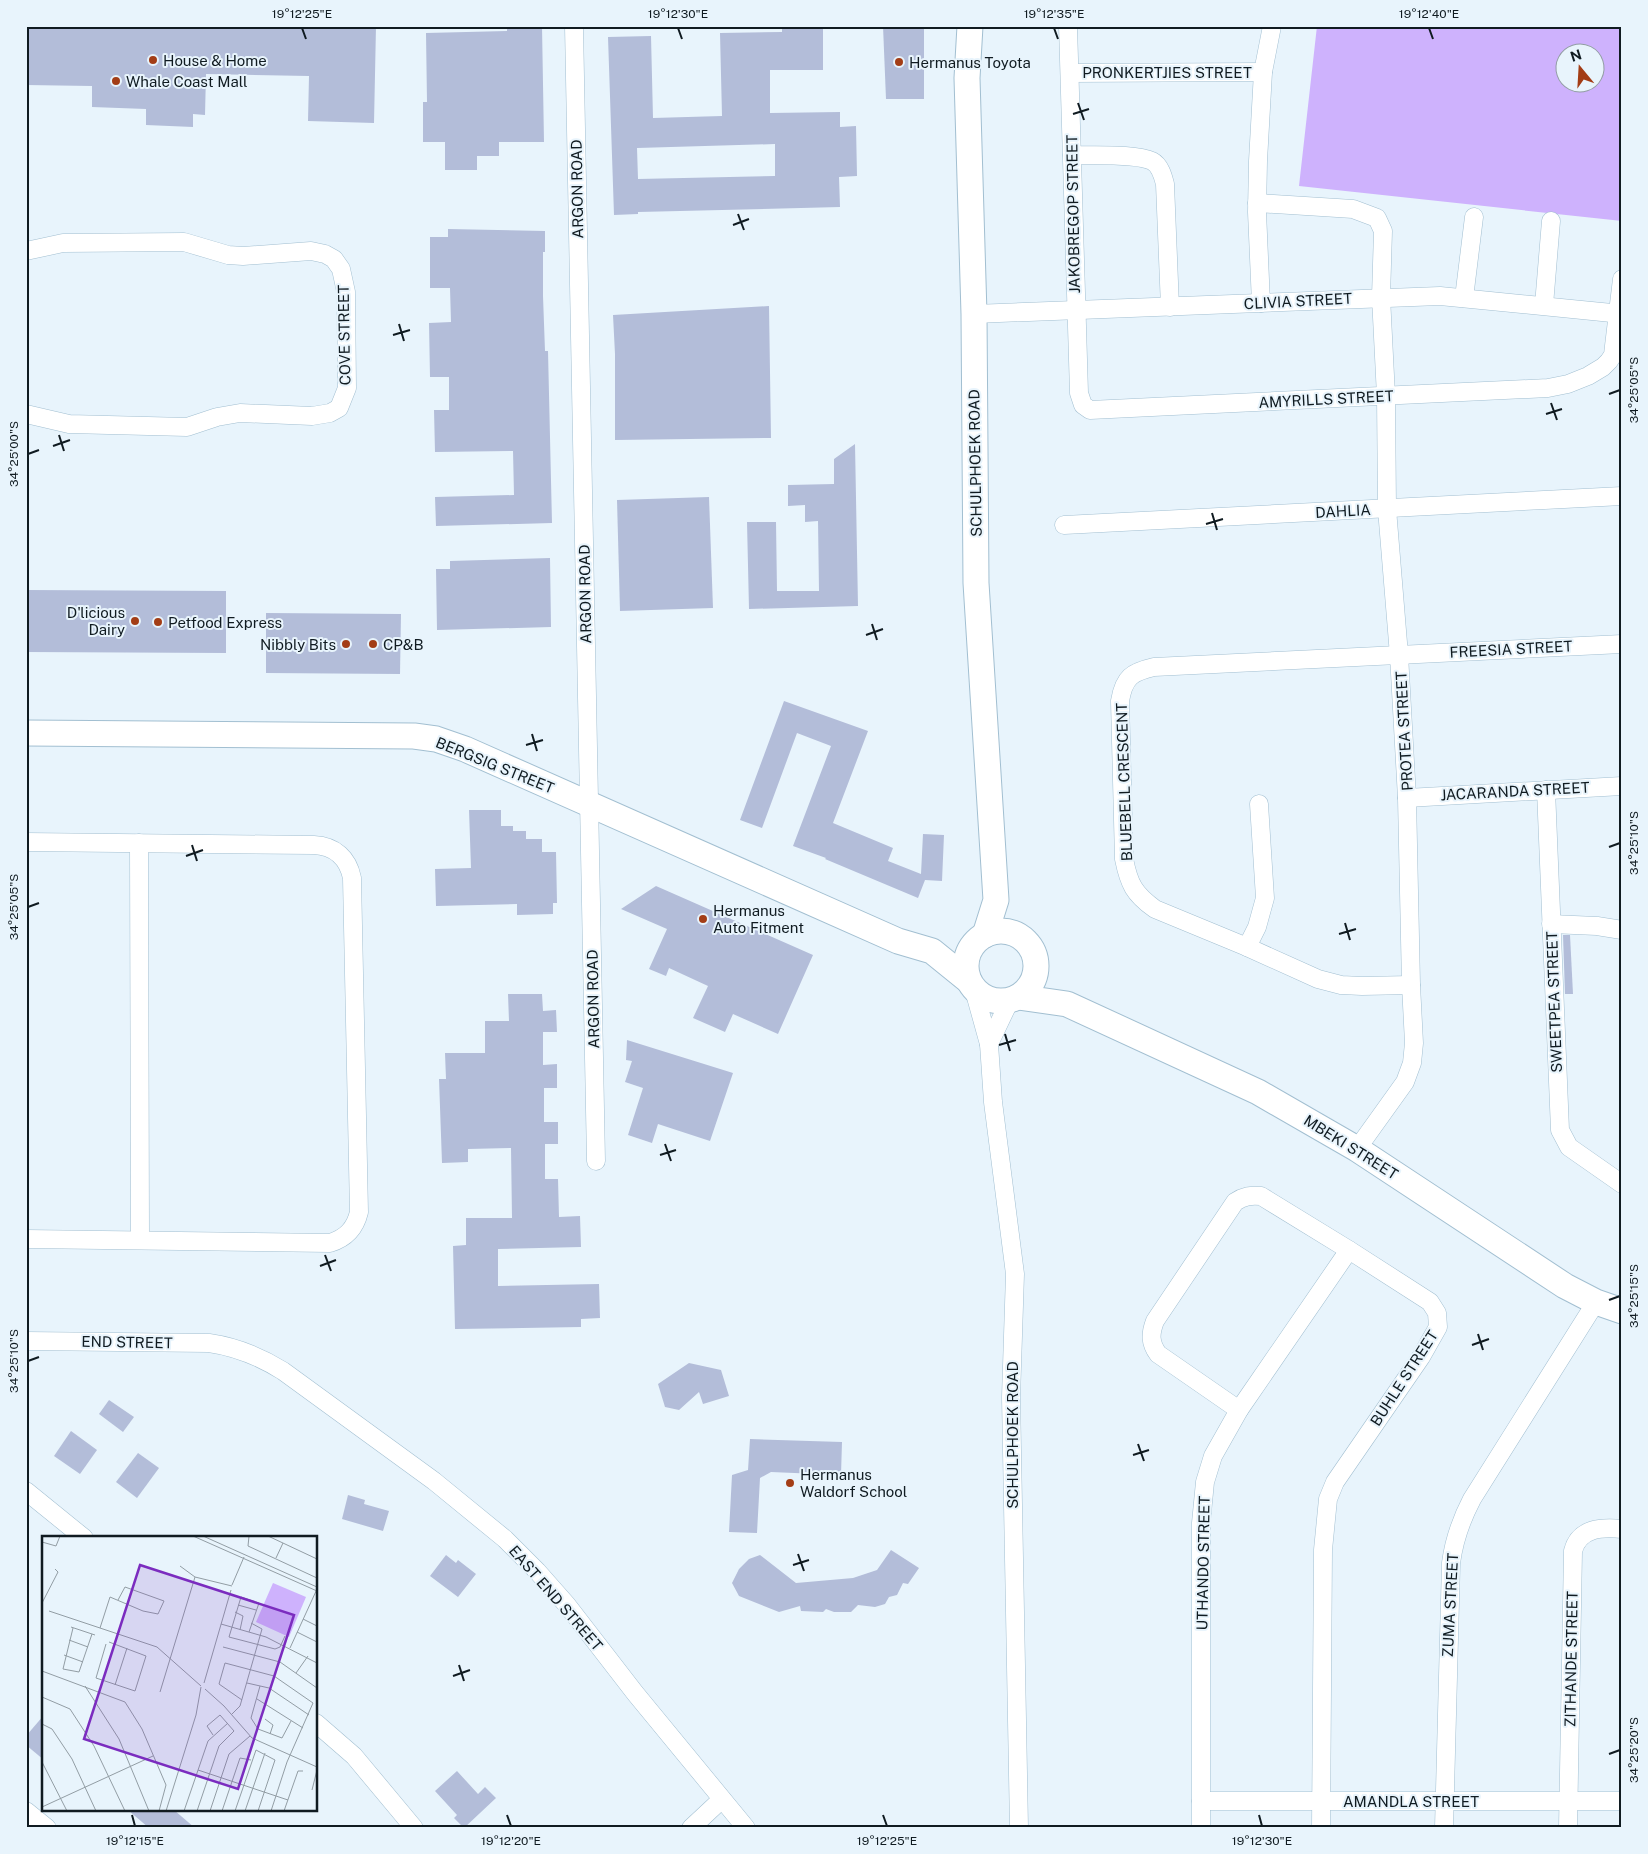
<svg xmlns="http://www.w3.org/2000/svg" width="1648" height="1854" font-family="'Public Sans',sans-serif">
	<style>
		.green { fill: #ceb2fd; fill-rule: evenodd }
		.building { fill: #b3bdd9; fill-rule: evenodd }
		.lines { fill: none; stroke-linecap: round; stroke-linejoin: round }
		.street-casing { stroke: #a2bfd1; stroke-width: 19 }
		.secondary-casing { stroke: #a2bfd1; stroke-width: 27 }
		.street { stroke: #fff; stroke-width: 18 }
		.secondary { stroke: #fff; stroke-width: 25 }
		.ticks { fill: none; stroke: #101b21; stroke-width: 2 }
		.poi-dot { fill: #a33d16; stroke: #e8f4fc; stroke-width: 2 }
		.labels { text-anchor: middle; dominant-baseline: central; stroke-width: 4; stroke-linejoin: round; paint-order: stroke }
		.poi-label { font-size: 15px; fill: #101b21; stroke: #e8f4fc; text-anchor: start }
		.street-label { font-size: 15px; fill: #101b21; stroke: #e8f4fc }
		.inset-road { fill: none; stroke: #929da4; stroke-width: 1 }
		.view { fill: #7b2cbf; fill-opacity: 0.15; stroke: #7b2cbf; stroke-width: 2.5 }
		.inset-edge { fill: none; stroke: #101b21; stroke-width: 2.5 }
		.neatline { fill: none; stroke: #101b21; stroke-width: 2 }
		.ticks-label { font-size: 12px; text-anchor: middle; fill: #101b21 }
	</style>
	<rect width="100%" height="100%" fill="#e8f4fc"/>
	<path class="green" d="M1317 26H1622V221L1299 186ZM1566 52H1596V82H1566Z"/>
	<g class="building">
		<path d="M26 26H376L374 123 308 121 309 76 206 74 205 115 193 114V127L146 125V109L92 107V86L26 85Z"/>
		<path d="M507 26H542L544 142H499V156H477V170H445V142H423V102H427L426 33 507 31Z"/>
		<path d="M782 26H823V70H770V113L840 112V127L856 126 857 176 839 177 840 207 638 212V214L614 215 608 37 651 36 653 118 722 116 720 33 782 32ZM775 144V176L638 179 637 148Z"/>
		<path d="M883 26H924V99H886Z"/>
		<path d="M448 229 545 231V252H543V296L545 351H548L552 523 436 526 435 497 514 495 513 451 435 452 434 410H449V377H430L429 323 451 322 450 288H430V237H448Z"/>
		<path d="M769 306 771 438 615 440V354L613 315Z"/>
		<path d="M855 444 858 606 749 609 747 522H776L777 591H819L818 521 805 522V505L788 506V485L834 484V459Z"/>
		<path d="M709 497 713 608 620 611 617 500Z"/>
		<path d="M550 558 551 627 437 630 436 569H450V561Z"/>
		<path d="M26 590 226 591V653L26 652Z"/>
		<path d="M266 613 401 614 400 674 266 673Z"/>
		<path d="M784 701 868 731 833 823 893 848 888 861 921 874 923 834 944 835 942 881 925 880 918 898 825 859 826 858 793 846 831 746 797 733 762 828 740 820Z"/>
		<path d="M469 810H501V826H513V831H526V839H542V852H556L557 903H553V914L517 915V904L436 906 435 869 471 868Z"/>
		<path d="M656 886 813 955 778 1034 733 1014 725 1032 693 1018 708 986 669 968 666 976 649 969 667 929 621 909Z"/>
		<path d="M1563 935H1570L1573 994H1565Z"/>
		<path d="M508 994H542L543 1011 556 1010 557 1032H543V1065L557 1064V1088H544V1122H558V1144H545V1179H558L559 1217 580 1216 581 1247 498 1249V1286L599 1284 600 1318 581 1319V1327L455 1329 453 1246 466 1245V1218H512L511 1148 468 1149V1162L442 1163 439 1079H446L445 1053H485V1021H509Z"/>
		<path d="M627 1040 733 1073 710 1141 658 1124 652 1143 628 1135 643 1088 625 1082 632 1061 626 1060Z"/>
		<path d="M689 1363 721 1370 729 1396 703 1404 699 1392 679 1410 665 1407 658 1384Z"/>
		<path d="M109 1400 134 1417 123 1432 99 1414Z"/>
		<path d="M71 1431 97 1450 80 1474 54 1456Z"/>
		<path d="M750 1439 842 1442 841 1475 771 1472 760 1478 757 1533 729 1532 732 1475 748 1470Z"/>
		<path d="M138 1453 159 1468 137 1498 116 1482Z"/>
		<path d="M348 1495 365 1500 364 1504 389 1511 383 1531 342 1519Z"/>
		<path d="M891 1550 919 1568 908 1584 903 1583 897 1595 889 1597 885 1604 875 1607 858 1605 851 1612H834L826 1609 823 1612 801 1611 800 1606 779 1612 739 1596 732 1583 739 1569 749 1559 760 1555 796 1583 853 1578 877 1570Z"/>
		<path d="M446 1555 456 1563 458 1560 476 1574 458 1597 430 1576Z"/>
		<path d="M44 1715V1760L26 1745V1736Z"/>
		<path d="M457 1771 478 1794 485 1787 496 1798 464 1828 454 1818 457 1815 435 1791Z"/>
		<path d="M128 1810H174L195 1828H149Z"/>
	</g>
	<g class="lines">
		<g class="street-casing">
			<g id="street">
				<path d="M574 26 596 1161"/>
				<path d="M1068 26 1079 393 1083 405 1090 410 1548 388 1568 384 1588 376 1603 367 1609 361 1613 355 1614 346 1622 279"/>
				<path d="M1070 73 1263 72"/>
				<path d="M1072 155C1091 156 1136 153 1152 161 1160 165 1163 176 1165 184L1170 307"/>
				<path d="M1257 203 1353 209 1377 218 1383 231 1381 297 1386 396 1387 509 1399 655 1407 798 1411 985 1414 1043 1412 1063 1405 1082 1357 1149"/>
				<path d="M26 251 63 243 184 242 228 255 243 256 311 251 325 254 334 259 341 269 346 292 347 388 339 408 330 413 312 416 240 413 217 417 187 427 69 424 26 414"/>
				<path d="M1464 298 1474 217"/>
				<path d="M1261 303 1257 212 1258 161 1263 72 1272 26"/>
				<path d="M1544 305 1551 221"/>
				<path d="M974 314 1440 296 1622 314"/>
				<path d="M1064 525 1622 496"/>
				<path d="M1546 790 1560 1130 1569 1147 1622 1184"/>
				<path d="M1407 798 1622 786"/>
				<path d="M26 842 314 845C335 846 348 858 352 878L359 1212C355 1229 346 1238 330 1243L26 1239"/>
				<path d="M139 843 140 1240"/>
				<path d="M1551 924 1597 926 1622 930"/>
				<path d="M1247 947 1257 927 1265 898 1259 804"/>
				<path d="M1411 985 1362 986 1341 985 1318 979 1247 947 1155 909C1134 894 1129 884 1124 859L1120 701C1124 677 1132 672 1154 667L1622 644"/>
				<path d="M974 990 989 1044 993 1102 1015 1274 1011 1397 1019 1828"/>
				<path d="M989 1044 1010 1000"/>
				<path d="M26 1341 209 1343C237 1347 259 1356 283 1371L434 1481 505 1539 537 1571 567 1605 635 1693 746 1828"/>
				<path d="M1239 1410 1158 1354C1150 1343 1150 1334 1155 1321L1235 1202C1244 1196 1251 1195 1261 1196L1349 1250 1430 1302 1437 1313 1438 1327 1421 1357 1335 1482 1328 1499 1323 1550 1321 1828"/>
				<path d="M26 1491 84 1538"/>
				<path d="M316 1723 354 1756 414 1828"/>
				<path d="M1201 1801H1622"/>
				<path d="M26 1811 47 1828"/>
				<path d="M691 1828 721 1800"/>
				<path d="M1201 1828V1523L1205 1482 1213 1456 1239 1410 1349 1250"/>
				<path d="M1444 1828 1451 1563C1454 1540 1461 1520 1472 1499L1596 1302"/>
				<path d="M1568 1828 1573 1551C1579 1528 1601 1527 1622 1529"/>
			</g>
		</g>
		<g class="secondary-casing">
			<g id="secondary">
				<path d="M970 26 967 78 974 314 976 583 996 900 985 935"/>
				<path d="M26 733 414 736 436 739 465 749 898 941 932 951 969 981"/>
				<circle cx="1001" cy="966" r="35"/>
				<path d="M1018 997 1067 1004 1258 1092 1357 1149 1565 1286 1596 1302 1622 1311"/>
			</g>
		</g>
		<use href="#street" class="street"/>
		<use href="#secondary" class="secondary"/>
	</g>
	<path class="ticks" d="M302 28 306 39M678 28 682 39M1054 28 1058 39M1429 28 1433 39M1078 103 1084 120M1073 114 1089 109M738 214 744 230M733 225 749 219M399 324 404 341M393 335 410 330M1609 394 1620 390M1551 403 1557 420M1546 414 1562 409M59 435 64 451M53 446 70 440M28 454 39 450M1212 513 1217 530M1206 524 1223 519M872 624 877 640M866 635 883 629M532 734 537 751M526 745 543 740M192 845 197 861M1609 847 1620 843M186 856 203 850M28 907 39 903M1345 923 1350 940M1339 934 1356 929M1005 1034 1010 1051M999 1045 1016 1040M665 1144 671 1161M660 1155 676 1150M325 1255 331 1271M320 1266 336 1260M1609 1300 1620 1296M1478 1334 1483 1350M1472 1345 1489 1339M28 1361 39 1357M1138 1444 1144 1461M1133 1455 1149 1450M798 1554 804 1571M793 1565 809 1560M459 1665 464 1681M453 1676 470 1670M1609 1754 1620 1750M132 1815 135 1826M507 1815 511 1826M883 1815 887 1826M1259 1815 1262 1826"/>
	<g class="poi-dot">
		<circle cx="153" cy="60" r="5"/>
		<circle cx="899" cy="62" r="5"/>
		<circle cx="116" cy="81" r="5"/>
		<circle cx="135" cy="621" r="5"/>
		<circle cx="158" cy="622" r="5"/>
		<circle cx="346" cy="644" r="5"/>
		<circle cx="373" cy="644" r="5"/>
		<circle cx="703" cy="919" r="5"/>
		<circle cx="790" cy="1483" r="5"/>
	</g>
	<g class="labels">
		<g class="poi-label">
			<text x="163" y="60">House &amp; Home</text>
			<text x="909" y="62">Hermanus Toyota</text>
			<text x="126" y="81">Whale Coast Mall</text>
			<text x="125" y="612" text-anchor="end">D'licious<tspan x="125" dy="17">Dairy</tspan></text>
			<text x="168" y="622">Petfood Express</text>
			<text x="336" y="644" text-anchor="end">Nibbly Bits</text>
			<text x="383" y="644">CP&amp;B</text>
			<text x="713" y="910">Hermanus<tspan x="713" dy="17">Auto Fitment</tspan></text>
			<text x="800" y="1474">Hermanus<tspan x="800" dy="17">Waldorf School</tspan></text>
		</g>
		<g class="street-label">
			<text x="1167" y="72">PRONKERTJIES STREET</text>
			<text transform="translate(577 189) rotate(-91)">ARGON ROAD</text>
			<text transform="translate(1073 214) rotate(-91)">JAKOBREGOP STREET</text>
			<text transform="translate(1298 301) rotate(-3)">CLIVIA STREET</text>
			<text transform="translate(344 335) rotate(-91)">COVE STREET</text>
			<text transform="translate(1326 399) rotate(-3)">AMYRILLS STREET</text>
			<text transform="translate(975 463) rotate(-91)">SCHULPHOEK ROAD</text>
			<text transform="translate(1343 511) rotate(-3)">DAHLIA</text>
			<text transform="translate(585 594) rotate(-91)">ARGON ROAD</text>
			<text transform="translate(1511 649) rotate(-3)">FREESIA STREET</text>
			<text transform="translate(1404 731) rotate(-93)">PROTEA STREET</text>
			<text transform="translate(495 765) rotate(22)">BERGSIG STREET</text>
			<text transform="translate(1124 782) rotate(-92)">BLUEBELL CRESCENT</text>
			<text transform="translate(1515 791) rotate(-3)">JACARANDA STREET</text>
			<text transform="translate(593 999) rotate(-91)">ARGON ROAD</text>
			<text transform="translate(1554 1002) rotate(-92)">SWEETPEA STREET</text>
			<text transform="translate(1351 1147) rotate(32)">MBEKI STREET</text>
			<text transform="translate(127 1342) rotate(1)">END STREET</text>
			<text transform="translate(1404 1378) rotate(-57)">BUHLE STREET</text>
			<text transform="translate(1012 1435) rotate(-90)">SCHULPHOEK ROAD</text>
			<text transform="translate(1203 1563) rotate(-89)">UTHANDO STREET</text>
			<text transform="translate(556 1598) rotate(49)">EAST END STREET</text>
			<text transform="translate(1450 1605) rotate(-87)">ZUMA STREET</text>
			<text transform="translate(1571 1659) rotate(-89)">ZITHANDE STREET</text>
			<text x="1411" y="1801">AMANDLA STREET</text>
		</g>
	</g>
	<g transform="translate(42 1536)">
		<rect width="275" height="275" fill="#e8f4fc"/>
		<path d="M231 47 264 61 247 101 214 86Z" fill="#ceb2fd"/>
		<path class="inset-road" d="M151 0 275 55M161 0 275 51M207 0 206 10 275 42M226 0 275 23M0 6 14 10 18 0M234 22 241 7M138 30 153 41 190 50M190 49 202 21M0 67 16 36 13 33M196 69 214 74M7 75 115 111 159 150M193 76 201 80 198 94M261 83 275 90M179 88 224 101 275 127M29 91 53 99M31 92 21 133 37 136 50 98M58 92 68 61 101 75 116 78 122 65 83 51 76 64M207 96 217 67 199 61 187 101 233 113 238 111 243 100M255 96 275 106M27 104 46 111M64 108 54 142 93 155 104 120 67 106M181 111 238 126 275 152M248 112 275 53M22 119 41 126M0 135 83 166 100 193 124 249 117 275M254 137 266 120M162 147 189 54M205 147 227 152 267 179M73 149 85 112M43 150 77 203 107 275M218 150 209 182 216 193 240 202 249 185M163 153 182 170 210 202 275 231M118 156 153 41M0 161 28 173 52 210 83 275M215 163 261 192M200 164 177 148 183 127 232 140 271 167 245 226 229 275M190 178 198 170 220 93 209 87M223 183 231 189 228 198M0 188 10 193 30 223 54 275M0 226 25 275M156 234 246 264M270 254 275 234M0 271 111 220M124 275 154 179 159 151M142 275 166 205 186 187M155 275 177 210 192 195 178 179 165 190 171 199M168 275 187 218 208 200M180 275 198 222 209 224M193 275 214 214 233 224 216 275M203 275 223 217M242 275 256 235H261"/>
		<path class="view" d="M98 29 252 79 196 253 42 203Z"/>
		<rect width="275" height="275" class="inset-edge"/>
	</g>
	<rect width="1648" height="1854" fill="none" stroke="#e8f4fc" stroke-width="55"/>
	<g transform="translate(1580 68) rotate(342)"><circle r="24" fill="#e8f4fc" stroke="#929da4"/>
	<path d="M0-4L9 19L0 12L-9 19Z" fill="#a33d16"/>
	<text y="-8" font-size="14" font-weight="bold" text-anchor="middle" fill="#101b21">N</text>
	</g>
	<rect x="28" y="28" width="1592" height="1798" class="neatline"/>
	<g class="ticks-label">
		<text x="302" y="18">19°12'25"E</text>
		<text x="678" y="18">19°12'30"E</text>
		<text x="1054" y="18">19°12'35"E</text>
		<text x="1429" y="18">19°12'40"E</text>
		<text transform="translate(1634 390) rotate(-90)" y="4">34°25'05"S</text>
		<text transform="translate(14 454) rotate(-90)" y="4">34°25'00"S</text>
		<text transform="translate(1634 843) rotate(-90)" y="4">34°25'10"S</text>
		<text transform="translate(14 907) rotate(-90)" y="4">34°25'05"S</text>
		<text transform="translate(1634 1296) rotate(-90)" y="4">34°25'15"S</text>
		<text transform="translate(14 1361) rotate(-90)" y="4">34°25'10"S</text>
		<text transform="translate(1634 1750) rotate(-90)" y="4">34°25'20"S</text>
		<text x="135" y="1845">19°12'15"E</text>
		<text x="511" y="1845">19°12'20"E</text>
		<text x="887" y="1845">19°12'25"E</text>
		<text x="1262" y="1845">19°12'30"E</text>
	</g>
</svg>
